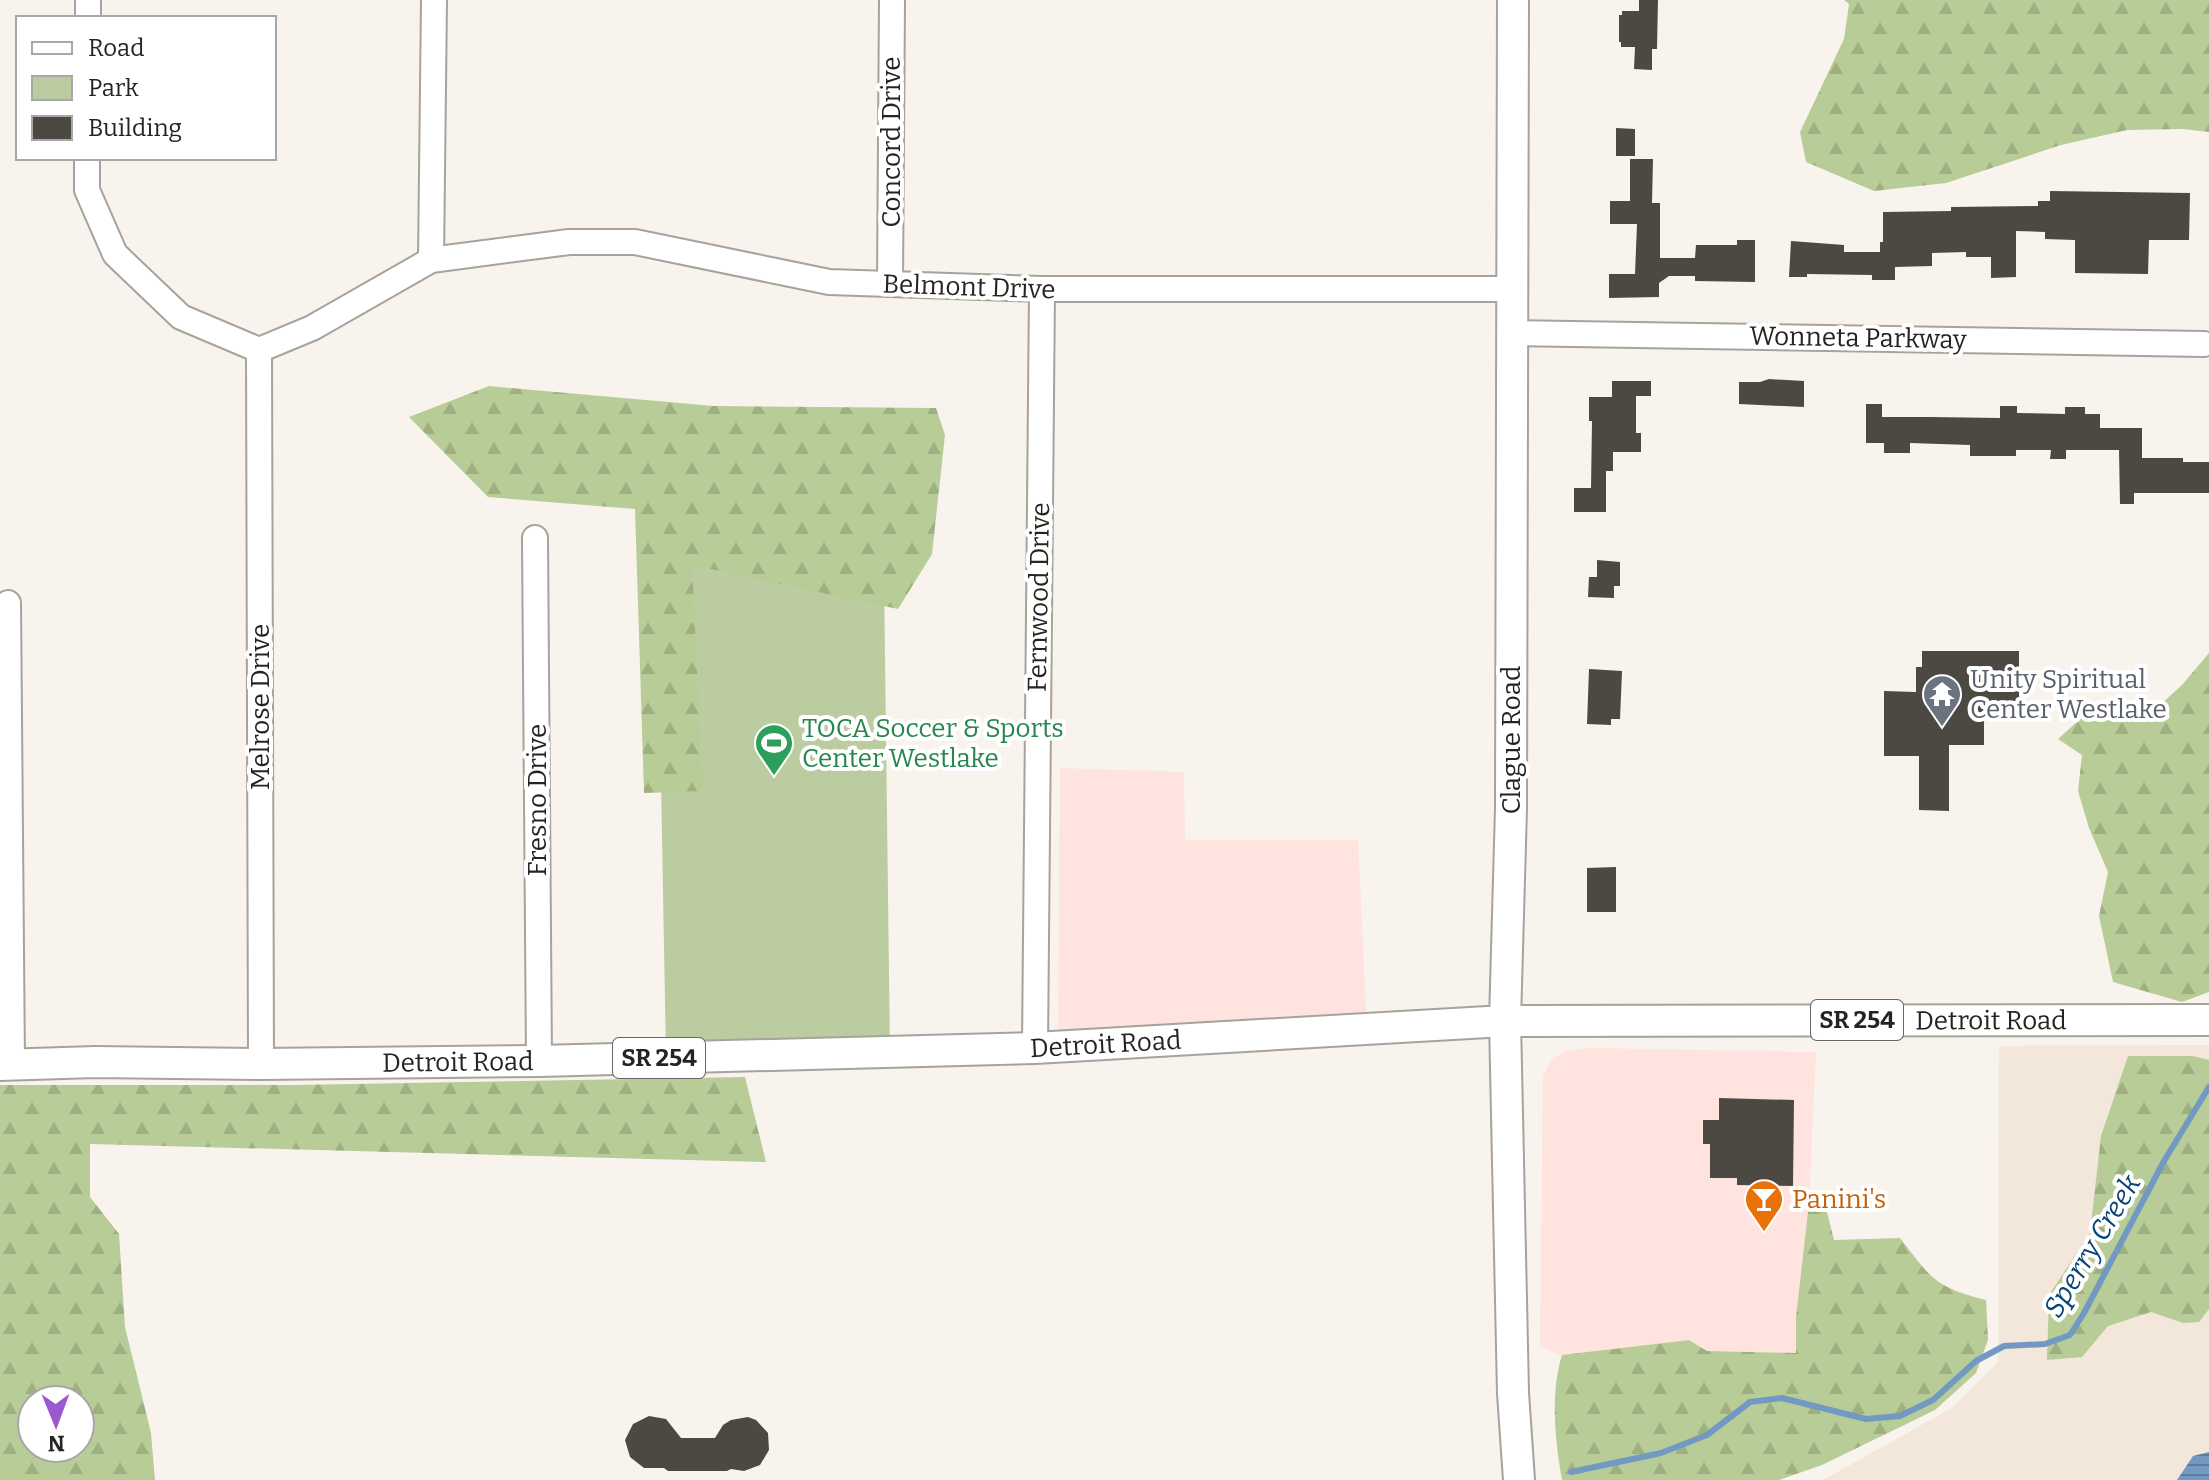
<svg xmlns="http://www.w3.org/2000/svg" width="2209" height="1480" font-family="Bitter,serif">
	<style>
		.commercial { fill: #fee3df }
		.built { fill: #f2e7da }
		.green { fill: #bbcca0 }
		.forest { fill: url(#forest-firs); fill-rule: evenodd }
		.water { fill: url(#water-rules) }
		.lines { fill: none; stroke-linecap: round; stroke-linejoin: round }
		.stream { stroke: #7299c2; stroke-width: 6 }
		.building { fill: #4c4842 }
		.minor-casing { stroke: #a7a29c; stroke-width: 28 }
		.major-casing { stroke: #a7a29c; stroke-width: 34 }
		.minor { stroke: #fff; stroke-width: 24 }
		.major { stroke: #fff; stroke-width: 30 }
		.labels { text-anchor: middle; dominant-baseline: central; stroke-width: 8; stroke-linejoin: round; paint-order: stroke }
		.shield { fill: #fff; stroke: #676664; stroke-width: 2 }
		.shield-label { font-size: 24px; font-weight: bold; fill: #262422 }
		.street-label { font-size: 26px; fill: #262422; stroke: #fff }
		.worship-label { font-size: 26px; fill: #5b616d; stroke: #fff; text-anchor: start }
		.leisure-label { font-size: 26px; fill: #27864d; stroke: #fff; text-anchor: start }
		.food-label { font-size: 26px; fill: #c56008; stroke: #fff; text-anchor: start }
		.water-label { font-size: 28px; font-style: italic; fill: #064478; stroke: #fff }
	</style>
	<defs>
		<pattern id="forest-firs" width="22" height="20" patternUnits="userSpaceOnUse" patternTransform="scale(2)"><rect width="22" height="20" fill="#b8cc97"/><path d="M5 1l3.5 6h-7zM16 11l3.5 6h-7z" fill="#9eaf82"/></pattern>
		<pattern id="water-rules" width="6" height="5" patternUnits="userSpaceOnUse" patternTransform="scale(2)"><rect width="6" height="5" fill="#7299c2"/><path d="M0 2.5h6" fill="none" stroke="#5d7d9d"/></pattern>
	</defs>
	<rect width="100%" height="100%" fill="#f9f3ed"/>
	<g class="commercial">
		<path d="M1060 768 1184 772 1185 840H1358L1367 1029 1058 1047Z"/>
		<path d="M1591 1048 1816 1052 1809 1203 1796 1317V1353L1707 1351 1689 1340 1562 1355 1540 1347 1543 1077 1550 1062 1564 1051Z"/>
	</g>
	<path class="built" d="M2209 1045V1480H1823L1952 1408 1998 1362 1999 1046Z"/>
	<path class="green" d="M883 497 890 1052 666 1058 656 501Z"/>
	<g class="forest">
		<path d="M1844 0H2209V132L2182 129 2127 130 2061 145 1946 183 1874 191 1806 162 1800 132 1844 39 1849 4Z"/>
		<path d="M489 386 713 406 936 408 945 435 932 554 898 609 692 565 703 791 644 793 635 509 488 497 409 417Z"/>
		<path d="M2209 653V992L2182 1002 2113 982 2099 916 2108 872 2089 828 2078 791 2082 755 2058 739 2088 712 2149 715 2182 685Z"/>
		<path d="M2128 1056H2192L2209 1060V1309L2199 1322 2183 1323 2151 1312 2108 1326 2082 1357 2047 1360 2049 1295 2090 1233 2101 1136Z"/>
		<path d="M745 1077 766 1162 90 1144V1197L119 1234 125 1327 151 1433 155 1480H0V1085H293ZM32 1400H80V1448H32Z"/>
		<path d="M1809 1203 1826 1208 1834 1240 1900 1238C1931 1278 1934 1287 1986 1300L1988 1340 1976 1373 1935 1410 1822 1465 1779 1480H1562C1555 1441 1550 1393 1562 1355L1689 1340 1707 1351 1796 1353V1317Z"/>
	</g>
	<path class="water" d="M2209 1452V1480H2177L2193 1456Z"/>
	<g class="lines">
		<path class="stream" d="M1571 1472 1661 1453 1707 1435 1750 1402 1782 1398 1866 1419 1900 1416 1933 1400 1976 1361 2004 1346 2045 1344 2070 1335 2084 1313 2164 1161 2209 1087"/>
	</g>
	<g class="building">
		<path d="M1639 0H1658L1657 49H1652V70L1634 69 1635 47H1621V42H1619V15H1622V11H1639Z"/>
		<path d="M1616 128 1635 129V156H1616Z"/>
		<path d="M1630 159H1653L1652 203H1660V258H1695L1696 245H1737V240H1755V282L1695 281V276H1669L1659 283V297L1609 298V274H1635L1637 224H1610V201H1630Z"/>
		<path d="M2050 191 2190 193 2189 240H2149L2148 274 2075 273V240L2045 239V232L2016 231V277L1991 278V257H1966V252L1932 253V266L1895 267V280H1872V275L1807 274V277H1789L1791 241 1844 245V252H1880V242H1883V212L1951 211V207L2038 206V201H2050Z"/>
		<path d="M1769 379 1804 381V407L1739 404V382H1760Z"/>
		<path d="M1612 381H1651V396H1636V433H1641V452H1613V471H1606V512H1574V488H1591L1592 421H1589V397H1612Z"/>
		<path d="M1866 404H1882V417H1930L2000 418V406H2017V413L2065 414V407H2085V414H2100V428H2142V458H2183V462H2209V493H2134V504H2120L2119 450H2066V459H2050L2051 450H2016V456H1970V445L1910 443V453H1884V443H1866Z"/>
		<path d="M1597 560 1620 562V586H1614V598L1588 597 1589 577H1597Z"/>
		<path d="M1922 651H2019V707H1984V745H1949V811L1919 810V756H1884V691L1916 692V667H1922Z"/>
		<path d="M1589 669 1622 671 1620 719H1611V725L1587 724Z"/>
		<path d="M1616 867V912H1587V868Z"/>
		<path d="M1719 1098 1794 1100 1793 1186 1737 1185V1178H1710V1144H1703V1120H1719Z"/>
		<path d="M649 1416 666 1419 681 1438H715L723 1425 731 1420 748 1417 756 1420 768 1433 769 1450 760 1465 744 1471 731 1469 727 1471H668L664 1468H644L630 1457 625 1440 633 1424Z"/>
	</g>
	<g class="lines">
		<g class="minor-casing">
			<g id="minor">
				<path d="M88 18V0"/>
				<path d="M87 158V190L115 254 181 317 259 350"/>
				<path d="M431 260 434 0"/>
				<path d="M890 284 892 0"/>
				<path d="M1512 333 2204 344"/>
				<path d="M259 350 312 328 431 260 569 242H635L829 282 1042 289H1512"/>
				<path d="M259 350 261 1064"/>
				<path d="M535 538 539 1061"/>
				<path d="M8 603 12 1066"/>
				<path d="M1035 1048 1042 289"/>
			</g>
		</g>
		<g class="major-casing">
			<g id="major">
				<path d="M1513 0 1511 808 1505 1021 1513 1393 1519 1480"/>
				<path id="s1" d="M0 1065 95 1062 261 1064 539 1061 1035 1048 1505 1021 2209 1020"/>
			</g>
		</g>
		<use href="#minor" class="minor"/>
		<use href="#major" class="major"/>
	</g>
	<defs>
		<g id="temple-pin" transform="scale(2)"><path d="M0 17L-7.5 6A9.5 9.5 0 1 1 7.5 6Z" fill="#6b7280" stroke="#fff"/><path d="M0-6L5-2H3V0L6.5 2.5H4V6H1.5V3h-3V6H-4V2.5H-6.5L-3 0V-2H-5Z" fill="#fff"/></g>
		<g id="stadium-pin" transform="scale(2)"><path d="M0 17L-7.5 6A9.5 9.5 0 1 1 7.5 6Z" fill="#2e9e5b" stroke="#fff"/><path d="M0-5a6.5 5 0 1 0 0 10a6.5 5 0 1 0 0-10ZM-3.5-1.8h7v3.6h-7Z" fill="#fff"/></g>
		<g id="bar-pin" transform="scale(2)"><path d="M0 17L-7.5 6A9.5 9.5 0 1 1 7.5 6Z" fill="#e8710a" stroke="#fff"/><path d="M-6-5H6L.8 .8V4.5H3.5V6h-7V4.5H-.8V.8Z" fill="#fff"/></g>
	</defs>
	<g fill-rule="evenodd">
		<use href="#temple-pin" x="1942" y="694"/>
		<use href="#stadium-pin" x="774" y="743"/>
		<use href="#bar-pin" x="1764" y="1199"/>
	</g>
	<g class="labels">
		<g class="shield">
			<rect x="1811" y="1000" width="92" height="40" rx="6"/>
			<rect x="613" y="1038" width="92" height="40" rx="6"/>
		</g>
		<g class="shield-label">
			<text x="1857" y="1020">SR 254</text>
			<text x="659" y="1058">SR 254</text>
		</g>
		<g class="street-label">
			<text transform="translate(891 142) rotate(-90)">Concord Drive</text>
			<text transform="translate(969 287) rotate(2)">Belmont Drive</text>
			<text transform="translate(1858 338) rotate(1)">Wonneta Parkway</text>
			<text transform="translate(1039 597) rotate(-89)">Fernwood Drive</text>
			<text transform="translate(260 707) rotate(-90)">Melrose Drive</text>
			<text transform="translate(1511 740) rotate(-90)">Clague Road</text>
			<text transform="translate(537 800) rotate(-90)">Fresno Drive</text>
			<text stroke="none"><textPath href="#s1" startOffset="1992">Detroit Road</textPath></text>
			<text stroke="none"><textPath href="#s1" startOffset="1106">Detroit Road</textPath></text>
			<text stroke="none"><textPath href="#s1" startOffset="458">Detroit Road</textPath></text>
		</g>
		<g class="worship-label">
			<text x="1970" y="679">Unity Spiritual<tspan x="1970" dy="30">Center Westlake</tspan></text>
		</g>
		<g class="leisure-label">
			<text x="802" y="728">TOCA Soccer &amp; Sports<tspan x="802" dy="30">Center Westlake</tspan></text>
		</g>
		<g class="food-label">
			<text x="1792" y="1199">Panini's</text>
		</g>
		<g class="water-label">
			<text transform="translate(2092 1246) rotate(-59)">Sperry Creek</text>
		</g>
	</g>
	<rect x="16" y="16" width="260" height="144" fill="#ffffff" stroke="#a8a7a7" stroke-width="2"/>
	<rect x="32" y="42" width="40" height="12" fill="#ffffff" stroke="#a8a7a7" stroke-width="2"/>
	<text x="88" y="56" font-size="24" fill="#262422">Road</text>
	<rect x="32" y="76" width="40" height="24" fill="#bbcca0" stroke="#a8a7a7" stroke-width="2"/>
	<text x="88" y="96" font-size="24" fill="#262422">Park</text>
	<rect x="32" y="116" width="40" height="24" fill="#4c4842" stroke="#a8a7a7" stroke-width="2"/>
	<text x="88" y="136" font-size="24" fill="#262422">Building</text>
	<g transform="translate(56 1424) rotate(179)"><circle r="38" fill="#ffffff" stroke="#a8a7a7" stroke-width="2"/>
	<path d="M0-6L14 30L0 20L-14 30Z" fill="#9c59cf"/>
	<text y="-12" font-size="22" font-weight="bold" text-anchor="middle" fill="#262422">N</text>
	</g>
</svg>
